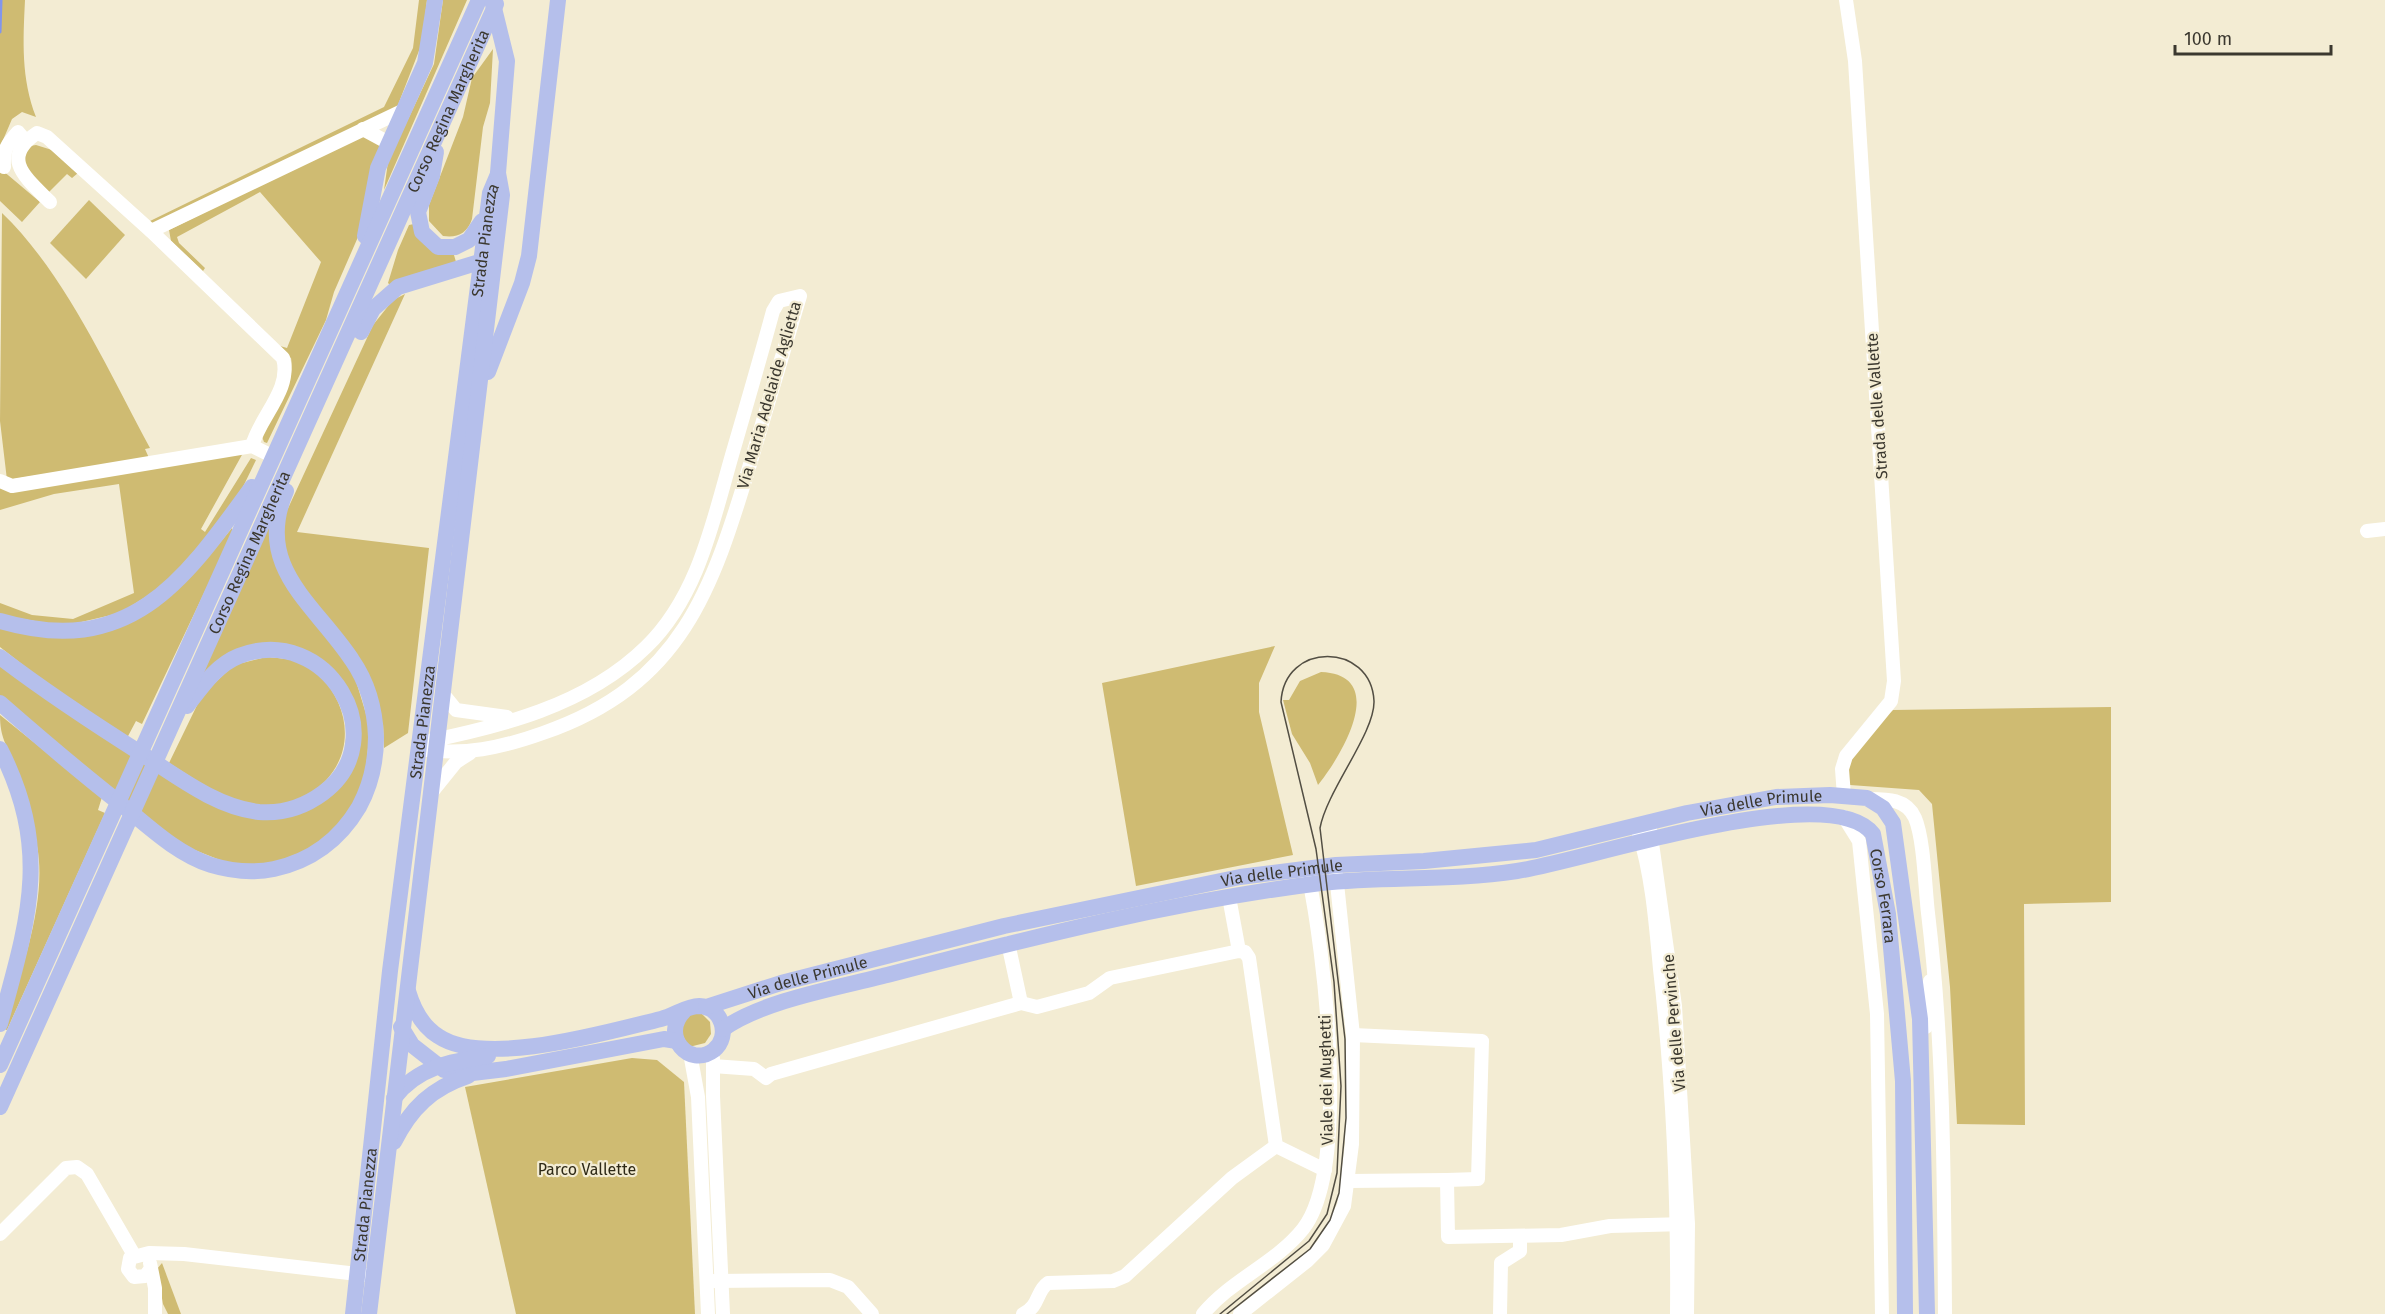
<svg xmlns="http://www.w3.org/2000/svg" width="2385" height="1314" font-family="'Fira Sans',sans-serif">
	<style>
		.green { fill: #cfbb72 }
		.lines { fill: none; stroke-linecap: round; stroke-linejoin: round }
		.stream { stroke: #8295ec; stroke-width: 3 }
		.minor { stroke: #fff; stroke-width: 14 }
		.major { stroke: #b5bfeb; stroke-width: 16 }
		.tram { stroke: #524e43; stroke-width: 1.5 }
		.labels { text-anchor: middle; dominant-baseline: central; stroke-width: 4.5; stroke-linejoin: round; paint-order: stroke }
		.street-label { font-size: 16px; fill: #3b382f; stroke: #f3ecd3 }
		.park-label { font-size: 16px; fill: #2e2916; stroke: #f3ecd3 }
	</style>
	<rect width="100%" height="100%" fill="#f3ecd3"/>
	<g class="green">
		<path d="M0 0H25C23 41 21 78 36 117L22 112 12 119 0 147Z"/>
		<path d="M419 0H427L422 43 396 110 154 226 148 222 384 107 413 48Z"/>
		<path d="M443 0H467L384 190 388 162 434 64Z"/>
		<path d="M493 49 490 103 483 127 472 219C467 234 457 238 443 236L429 221V205L463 117 472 78Z"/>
		<path d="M361 135 381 144 358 237 334 292 326 320 267 443 264 442 261 434C274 412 296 384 291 358L249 321 280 346 287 348 321 262 260 192 177 237 179 243 205 268 203 271 171 241 169 230Z"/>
		<path d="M36 145 52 150 78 173 72 178 67 174 48 193 19 165 30 146Z"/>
		<path d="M0 164 2 170 40 202 22 222 0 201Z"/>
		<path d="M89 200 125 235 86 279 50 243Z"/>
		<path d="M2 213C64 272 109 372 150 448L145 449 149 458 7 480 0 421Z"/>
		<path d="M414 224 446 255H454L456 262 390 285 388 283 398 250 409 225Z"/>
		<path d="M405 294 297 532 429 548 408 733 384 748 383 724 296 579 284 547V517L373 325 393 300Z"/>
		<path d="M243 453 201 529 205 532 251 458 256 460 241 491 214 529 163 586 120 613 64 626 0 615V603L32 615 73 619 134 593 119 484 54 494 0 510V488L13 490Z"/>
		<path d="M270 524V533L353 671 370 727 365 779 345 819 317 846 269 865 230 864 177 843 0 696V665L259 817 342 781 350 695 278 646 200 680Z"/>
		<path d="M232 528V534L142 724 136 721 127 738 51 687 0 647V628C113 660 165 611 232 528Z"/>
		<path d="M1275 646 1259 683V712L1293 855 1136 886 1102 683Z"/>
		<path d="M266 657C276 658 288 658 298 662 317 669 330 684 338 702 365 763 308 818 246 803 218 796 193 778 169 763L202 695 234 665Z"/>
		<path d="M1321 672C1391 675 1340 758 1318 785L1310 763 1292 734 1283 700H1289L1300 681Z"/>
		<path d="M2111 707V902L2024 904 2025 1125 1957 1124 1950 987 1932 804 1919 790 1850 785C1838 758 1874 726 1893 710Z"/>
		<path d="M0 715 102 797 98 810 105 813 7 1030 4 1029C19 976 48 902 37 846 32 820 26 790 16 766 7 745 0 739 0 715Z"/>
		<path d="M684 1014H702L710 1022 711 1034 705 1043 689 1047 676 1024Z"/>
		<path d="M632 1058 657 1060 684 1082 695 1314H516L465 1087Z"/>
		<path d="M162 1263 181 1314H168L163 1304 157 1269Z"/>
	</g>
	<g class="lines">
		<path class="stream" d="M0 32 1 0"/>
		<g class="minor">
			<path d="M363 129 387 142"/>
			<path d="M4 167C3 150 7 144 18 132L25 140"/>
			<path d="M50 202C25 177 0 158 37 133L47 137 151 231 283 358C292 390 260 416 252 446"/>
			<path d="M151 231 402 111"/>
			<path d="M0 481 12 486 252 446 274 457"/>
			<path d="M2367 531 2385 529"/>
			<path d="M443 694 456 710 507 717"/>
			<path d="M419 749C464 756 501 748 543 733 682 685 712 590 751 461 767 406 784 351 800 296L779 301 773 311C760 359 746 407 732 455 713 521 698 597 646 647 586 706 499 727 419 743"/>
			<path d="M431 793 456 762 470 753"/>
			<path d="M1844 796 1842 769 1846 756 1891 701 1894 681 1855 61 1846 0"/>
			<path d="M1867 799C1885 799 1906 798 1915 818 1924 839 1925 888 1928 913 1944 1046 1944 1179 1945 1314"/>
			<path d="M1844 817 1859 841 1877 1014 1882 1314"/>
			<path d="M1650 829 1675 1006 1688 1224 1687 1314"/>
			<path d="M1639 834C1652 874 1656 926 1660 969 1673 1083 1678 1199 1677 1314"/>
			<path d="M1229 897 1239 951"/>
			<path d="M1008 943 1021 1003"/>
			<path d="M1926 1027 1930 981"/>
			<path d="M1353 1035 1482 1041 1478 1179 1447 1180"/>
			<path d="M690 1053 698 1097 708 1314"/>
			<path d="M713 1058V1096L723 1314"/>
			<path d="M713 1066 754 1069 766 1078 771 1074 1021 1003 1037 1007 1089 993 1110 978 1239 951 1245 952 1249 958 1276 1146 1325 1170"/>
			<path d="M1349 1181 1447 1180 1448 1237 1561 1235 1610 1226 1686 1224"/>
			<path d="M0 1234 66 1168 77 1167 87 1174 134 1255"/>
			<path d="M150 1263 155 1288V1314"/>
			<path d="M150 1270 145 1276 134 1277 128 1269 130 1258 149 1253 184 1254 366 1275"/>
			<path d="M714 1281 830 1280 848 1287 872 1314"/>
			<path d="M1023 1314C1040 1306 1036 1291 1048 1283L1113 1281 1125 1276 1232 1178 1276 1146"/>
			<path d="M1203 1314C1231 1280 1276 1263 1303 1229 1351 1168 1324 949 1308 874"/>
			<path d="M1240 1314 1307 1261 1323 1245 1344 1206 1352 1144 1353 1035 1336 874"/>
			<path d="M1500 1314 1501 1263 1520 1251V1236"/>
		</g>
		<g class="major">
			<path d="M436 152 432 176 418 212 422 232 438 247H455L469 240 482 221"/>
			<path d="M365 236 378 168 425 63 435 0"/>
			<path d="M361 332 373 309 398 287 489 259"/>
			<path d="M488 372 522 283 529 256 558 0"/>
			<path d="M0 621C130 659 184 581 252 487"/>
			<path d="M0 657C46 692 93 723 142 754 178 777 216 807 259 812 283 814 304 807 323 793 396 739 327 622 239 656 216 665 201 688 187 706"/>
			<path d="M0 703C40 738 80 772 122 805 149 827 177 854 211 865 231 871 254 873 274 869 311 861 340 839 359 807 371 785 376 762 376 737 375 710 368 683 352 660 315 604 253 567 286 491"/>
			<path d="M0 749C52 851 28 921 0 1024"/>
			<path d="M408 991C413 1008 422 1026 438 1036 485 1068 607 1032 661 1019 674 1016 686 1006 699 1006 722 1007 731 1036 714 1050 689 1069 660 1035 684 1011"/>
			<path id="s1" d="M706 1007 781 983 1004 926 1240 877 1336 865 1424 861 1536 850 1687 813 1776 797 1830 795 1867 798 1883 808 1893 823 1920 1019 1927 1314"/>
			<path d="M401 1027 412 1045 444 1070 464 1074 506 1069 664 1039 677 1041"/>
			<path id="s2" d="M723 1029C763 1000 842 987 891 974 1033 937 1176 901 1321 883 1386 876 1452 881 1517 871 1585 861 1830 777 1873 834L1888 914 1903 1081 1905 1314"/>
			<path d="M0 1065 479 0"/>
			<path d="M394 1098C417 1067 452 1061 488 1056"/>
			<path id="s3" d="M0 1107C165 739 330 371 496 4"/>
			<path d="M394 1142C411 1108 432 1088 468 1076"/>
			<path id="s4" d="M353 1314 390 971 490 193 498 174"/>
			<path d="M369 1314 502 195 498 173 507 61 492 0"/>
		</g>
		<path class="tram" d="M1220 1314 1309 1241 1327 1214 1337 1173 1341 1086 1334 982 1316 849 1281 702C1284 641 1371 642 1374 701 1375 733 1327 790 1320 828L1345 1039 1346 1118 1339 1193 1330 1220 1310 1249 1227 1314"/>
	</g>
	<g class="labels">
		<g class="street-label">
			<text stroke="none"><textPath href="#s3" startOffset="1092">Corso Regina Margherita</textPath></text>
			<text stroke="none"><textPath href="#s4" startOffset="1082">Strada Pianezza</textPath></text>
			<text transform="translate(769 395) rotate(-74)">Via Maria Adelaide Aglietta</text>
			<text transform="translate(1877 406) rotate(-94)">Strada delle Vallette</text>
			<text stroke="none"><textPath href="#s3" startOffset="608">Corso Regina Margherita</textPath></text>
			<text stroke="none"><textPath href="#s4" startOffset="596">Strada Pianezza</textPath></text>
			<text stroke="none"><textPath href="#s1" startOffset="1078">Via delle Primule</textPath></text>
			<text stroke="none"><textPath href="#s1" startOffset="592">Via delle Primule</textPath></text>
			<text stroke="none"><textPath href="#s2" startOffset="1244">Corso Ferrara</textPath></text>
			<text stroke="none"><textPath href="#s1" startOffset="106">Via delle Primule</textPath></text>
			<text transform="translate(1674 1023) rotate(-95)">Via delle Pervinche</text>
			<text transform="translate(1326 1080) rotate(-91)">Viale dei Mughetti</text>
			<text stroke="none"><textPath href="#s4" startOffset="110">Strada Pianezza</textPath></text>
		</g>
		<g class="park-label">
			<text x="587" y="1169">Parco Vallette</text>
		</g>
	</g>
	<path d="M2175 45v9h156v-9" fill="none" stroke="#3b382f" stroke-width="3"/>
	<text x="2184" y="45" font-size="18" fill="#3b382f" stroke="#f3ecd3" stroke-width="4.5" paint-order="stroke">100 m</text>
</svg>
